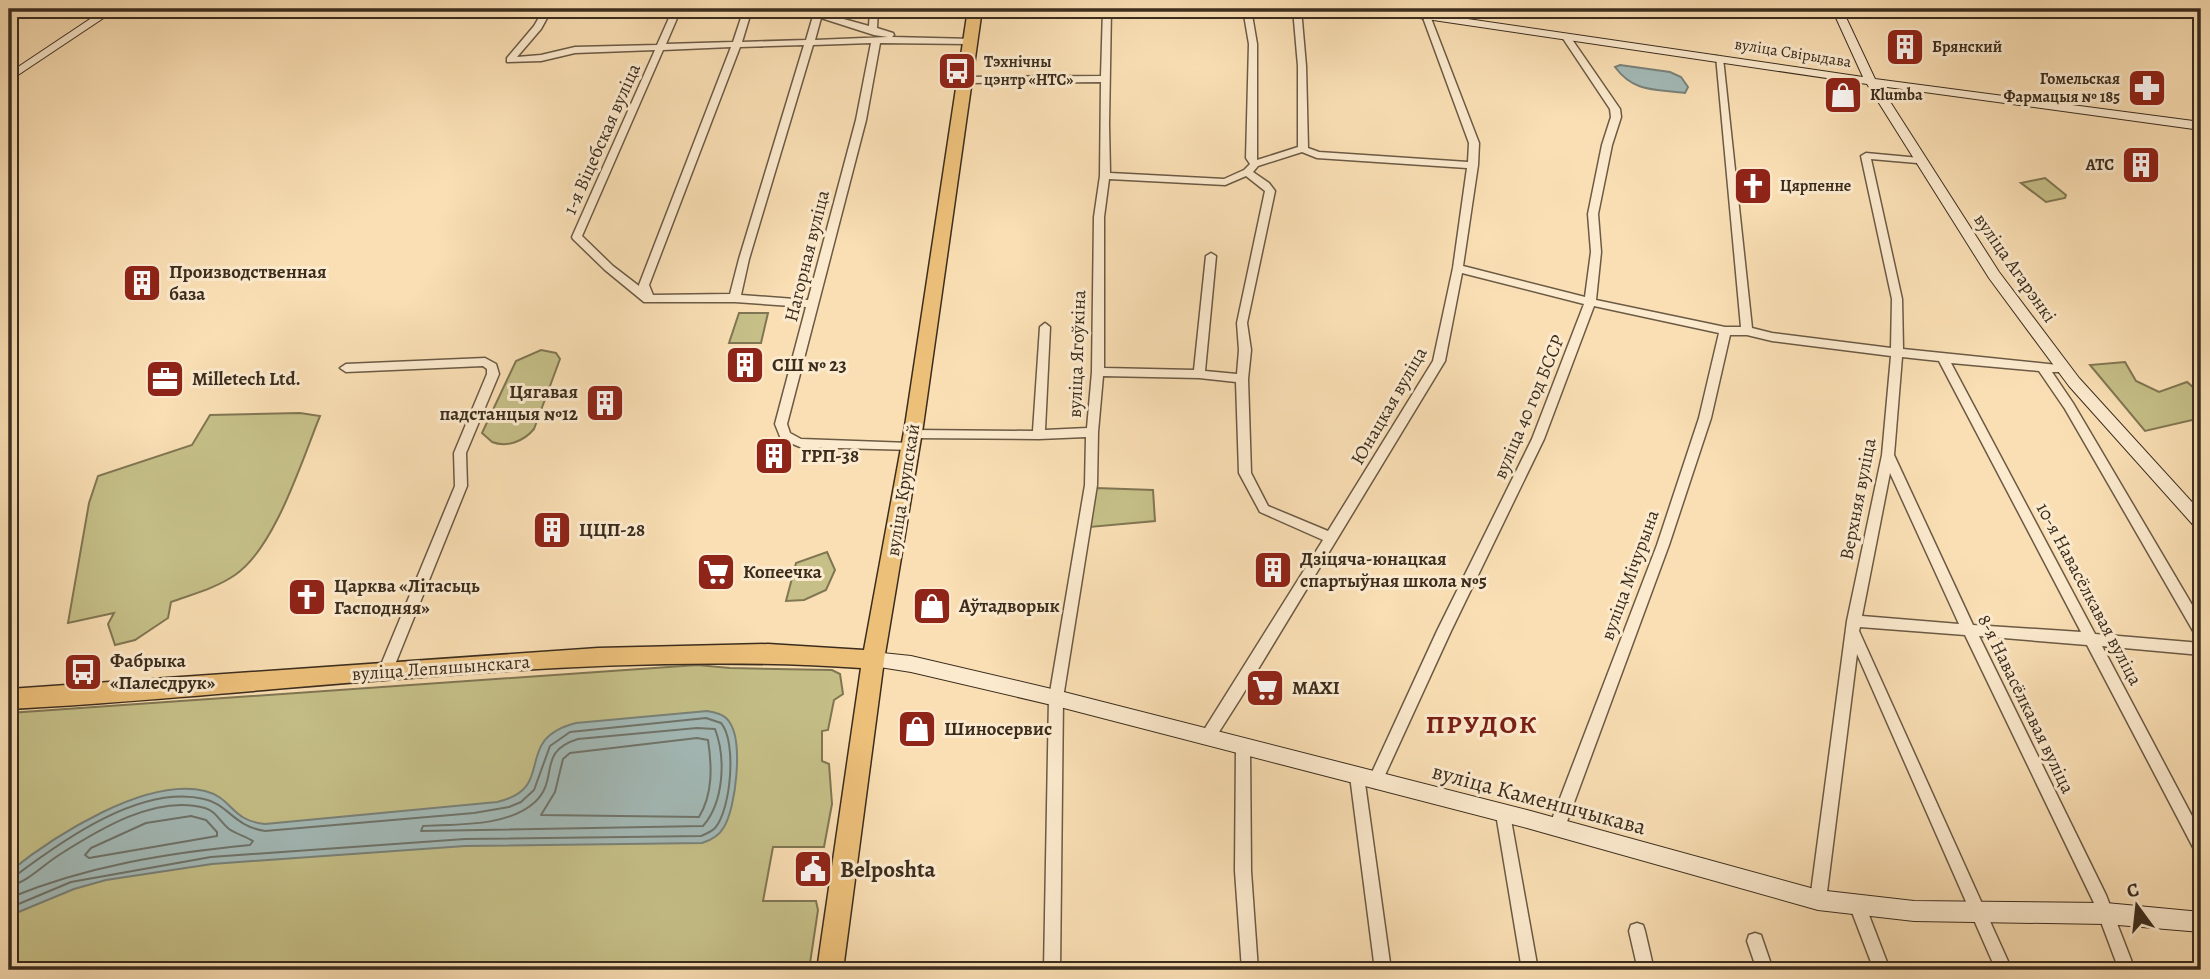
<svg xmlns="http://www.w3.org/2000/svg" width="2210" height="979" font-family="Alegreya,serif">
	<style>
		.green { fill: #c6c088; stroke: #807653; stroke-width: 2 }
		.water { fill: #a3bab8; stroke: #79827a; stroke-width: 2 }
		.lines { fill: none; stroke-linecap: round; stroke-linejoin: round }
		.shore { stroke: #6f746b; stroke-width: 2 }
		.street-casing { stroke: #6b5a44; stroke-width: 3 }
		.secondary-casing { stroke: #3b2d1e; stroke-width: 2 }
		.primary-casing { stroke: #3b2d1e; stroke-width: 3 }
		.street { fill: #fceace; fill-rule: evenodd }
		.secondary { fill: #fceace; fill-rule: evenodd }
		.primary { fill: #edc07a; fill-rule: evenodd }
		.labels { text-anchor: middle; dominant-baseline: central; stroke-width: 6; stroke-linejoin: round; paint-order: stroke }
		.far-poi-label { font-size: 16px; font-weight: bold; fill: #3b2d1e; stroke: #fceace; text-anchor: start }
		.far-street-label { font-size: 16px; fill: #3b2d1e; stroke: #fceace }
		.street-label { font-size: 19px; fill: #3b2d1e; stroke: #fceace }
		.poi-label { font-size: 19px; font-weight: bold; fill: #3b2d1e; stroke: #fceace; text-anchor: start }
		.near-street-label { font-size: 23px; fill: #3b2d1e; stroke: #fceace }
		.near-poi-label { font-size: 23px; font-weight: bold; fill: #3b2d1e; stroke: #fceace; text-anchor: start }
		.district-label { font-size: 26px; font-weight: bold; letter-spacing: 2px; fill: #7a1f14; stroke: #fceace }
	</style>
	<rect width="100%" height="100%" fill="#fadfb4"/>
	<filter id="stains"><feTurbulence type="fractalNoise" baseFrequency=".00286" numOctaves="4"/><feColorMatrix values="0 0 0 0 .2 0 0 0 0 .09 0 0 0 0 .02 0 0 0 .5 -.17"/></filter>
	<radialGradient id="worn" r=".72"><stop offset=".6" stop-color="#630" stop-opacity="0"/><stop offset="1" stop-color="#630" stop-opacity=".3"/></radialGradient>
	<g class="green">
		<path d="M2045 178 2066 195 2065 198 2046 202 2021 183Z"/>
		<path d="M739 313H768L761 343H729Z"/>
		<path d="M541 350 556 353 560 359 534 429C524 441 507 448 492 442L482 433 516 361Z"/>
		<path d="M2125 362 2136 381 2159 392 2187 382 2201 394V418L2145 431 2090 365Z"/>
		<path d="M300 413 320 416C302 460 275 548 235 575 216 588 193 594 171 602L168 618 135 640 115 645 108 624 114 613 68 623 89 503 98 476 192 445 210 415Z"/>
		<path d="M1096 488 1153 490 1155 521 1090 527Z"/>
		<path d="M827 552 835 570 826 590 804 600 786 601 796 563Z"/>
		<path d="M697 665 730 668 832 670 840 674 843 694 834 700 828 730 822 731V761L829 764 832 804 824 847H773L763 901H816L818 910 809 970H9V713Z"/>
	</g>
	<g class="water">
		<path d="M1620 65 1670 72 1681 77 1688 87 1685 93C1656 89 1634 93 1615 67Z"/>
		<path d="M707 711C716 713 725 714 730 723 743 743 736 807 724 827 719 836 712 840 702 843L465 846 212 864 106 880 74 889 9 916V872C54 836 145 777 205 791 233 798 231 821 265 824L497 802C559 788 510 740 576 723Z"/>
	</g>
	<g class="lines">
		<g class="shore">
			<path d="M697 728 715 729C726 758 724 802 703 826L421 831 423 826C457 824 508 827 535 802 560 778 536 752 578 739Z"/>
			<path d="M697 738 708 740C712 766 713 794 699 817L541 815 555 792 563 759 570 753Z"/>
			<path d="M191 816 206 820 217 832V836L89 858 85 855 91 848 146 823Z"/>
			<path d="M9 877 15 876C63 840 141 784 204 799 228 804 233 826 265 831L474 813 509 807 521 802 534 790 550 746 570 732 706 718 721 723C737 741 731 810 715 828 711 832 706 834 701 836L465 839 211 857 71 882 9 908"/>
			<path d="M9 886C28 882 43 865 59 855 98 830 156 794 205 808 216 811 220 822 229 829 236 834 245 836 253 841L250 845C167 853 87 866 9 898"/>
		</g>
		<g class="street-casing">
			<g id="street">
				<path d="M544 9H552L541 29 517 57 541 55 575 47 657 45 673 9H681L666 44 733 42 744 9H752L742 42 806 40 813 16 794 11 793 9 812 11 811 9H819L822 13 869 26 870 9H878L877 28 893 33 894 35 892 37 973 39 974 41 970 44 880 43 866 120 787 424 790 433 801 439 910 443 914 444 916 447 914 450 800 447 781 439 775 424 806 307 735 302H644L605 270 573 239 572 237 655 50 575 53 541 61 507 62V58L534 26ZM821 18 874 35 888 37 815 40ZM871 43 856 120 808 300 741 295 749 259 813 45ZM804 45 739 259 730 294 653 295 649 285 740 47ZM731 47 639 285V286L613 266 582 236 663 50Z"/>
				<path d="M1103 9H1111L1109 124 1110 173 1224 179 1244 170 1250 164 1246 158 1249 44 1243 9H1251L1257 44V160L1298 147V66L1293 9H1301L1306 66 1308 148 1319 152 1468 162 1469 143 1422 15 1429 13 1479 143 1478 165 1463 266 1585 297 1591 252 1588 214 1602 145 1611 117 1610 109 1562 37 1569 35 1620 109 1621 117 1612 145 1598 214 1601 252 1596 300 1725 327H1741L1716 56 1723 58 1752 328 1772 333 1891 348 1892 299 1861 156 1866 153 1920 158 1922 160 1917 163 1871 159 1902 299 1903 349 2067 366 2069 369 2067 372H2052L2073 403 2201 620V638L2196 636 2065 409 2039 371 1951 363 2095 634 2201 643V655L2102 646 2201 833V855L2196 853 2087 645 1979 636 2106 895 2135 970H2119L2094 903 1965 635 1860 627 1859 631 2012 970H1996L1857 654 1826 900 1824 905 1818 908 1812 905 1810 900 1847 621 1882 455 1891 356 1772 341 1747 335H1730L1711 418 1669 545 1565 827 1562 832 1557 834 1552 832 1549 827 1657 545 1699 418 1719 333 1594 306 1544 439 1451 631 1380 786 1375 788 1370 786 1368 781 1437 631 1532 439 1584 304 1462 273 1445 361 1240 699 1212 743 1207 744 1202 743 1200 738 1202 733 1323 540 1260 512 1239 473 1236 382 1199 378 1103 376 1098 432 1097 485 1063 698 1060 970H1044L1049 698 1085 485 1086 437 1039 439 912 438 906 434 912 430 1033 431 1040 327 1045 323 1050 327 1045 430 1087 428 1092 372 1094 217 1100 176 1101 82 965 83 961 80 965 77 1101 76ZM1302 152 1317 158 1467 168 1453 268 1433 361 1328 531 1268 506 1251 473 1248 379 1251 350 1247 323 1275 191 1269 183 1253 172 1258 166ZM1246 176 1265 191 1237 323 1239 350 1237 374 1205 371 1216 256 1211 253 1206 256 1194 370 1104 368V217L1109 179 1225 185ZM1902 357 1939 361 2081 632 1973 625 1894 455ZM1890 473 1959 624 1862 616Z"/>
				<path d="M485 358 496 364 499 374 466 453 467 486 392 672 390 676 385 678 380 676 378 672 455 486 454 453 487 374V369L483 366 346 372 340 368 346 364Z"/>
				<path d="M1243 740 1248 742 1250 747 1251 871 1258 970H1242L1235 871 1236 747 1238 742Z"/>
				<path d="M1357 769 1362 771 1364 776 1391 970H1375L1350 776 1352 771Z"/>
				<path d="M1503 807 1508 809 1510 814 1538 970H1522L1496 814 1498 809Z"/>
				<path d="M1858 899 1864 902 1890 970H1874L1850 907 1852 902Z"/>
				<path d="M1637 923 1643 925 1645 931 1654 970H1638L1629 931 1631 925Z"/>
				<path d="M1755 933 1761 935 1773 970H1757L1747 941 1749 935Z"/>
			</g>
		</g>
		<g class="secondary-casing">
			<g id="secondary">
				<path d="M105 9H117L9 81V73Z"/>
				<path d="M1374 9H1399L1863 77 1832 9H1842L1875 79 2201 122V130L1880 86 1999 272 2079 378 2201 512V528L2195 527 2069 386 1989 278 1867 84 1379 12Z"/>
				<path d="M873 652 911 656 1056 690 1527 810 1818 890 1914 901 2106 903 2201 912V932L2106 924 1914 921 1818 910 1527 828 1056 706 911 672 867 665 864 660 867 655Z"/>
			</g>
		</g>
		<g class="primary-casing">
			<path id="primary" d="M968 9H982L923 426 884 660 843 970H817L861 668C578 649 292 694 9 709V689L598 648 768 644 864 650 905 426Z"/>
		</g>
		<use href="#street" class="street"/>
		<use href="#secondary" class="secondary"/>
		<use href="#primary" class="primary"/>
	</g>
	<defs>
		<g id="building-square" transform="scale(2.0125)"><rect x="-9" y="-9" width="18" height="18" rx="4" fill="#8f2418" stroke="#fceace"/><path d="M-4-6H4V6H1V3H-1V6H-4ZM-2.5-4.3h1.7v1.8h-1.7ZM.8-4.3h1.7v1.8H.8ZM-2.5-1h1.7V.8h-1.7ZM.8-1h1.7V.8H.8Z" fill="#fff"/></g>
		<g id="bus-square" transform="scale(2.0125)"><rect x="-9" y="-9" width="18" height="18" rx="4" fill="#8f2418" stroke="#fceace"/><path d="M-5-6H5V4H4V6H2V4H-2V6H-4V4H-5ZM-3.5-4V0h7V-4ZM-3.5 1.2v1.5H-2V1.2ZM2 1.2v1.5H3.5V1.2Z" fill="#fff"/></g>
		<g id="pharmacy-square" transform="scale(2.0125)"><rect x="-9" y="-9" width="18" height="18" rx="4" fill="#8f2418" stroke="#fceace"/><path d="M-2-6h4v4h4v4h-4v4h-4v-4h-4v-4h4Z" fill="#fff"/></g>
		<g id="shop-square" transform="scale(2.0125)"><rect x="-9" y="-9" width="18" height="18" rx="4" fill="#8f2418" stroke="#fceace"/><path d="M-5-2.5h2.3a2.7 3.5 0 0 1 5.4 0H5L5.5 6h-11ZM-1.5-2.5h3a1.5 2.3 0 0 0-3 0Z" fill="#fff"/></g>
		<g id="church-square" transform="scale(2.0125)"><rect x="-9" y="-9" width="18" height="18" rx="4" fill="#8f2418" stroke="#fceace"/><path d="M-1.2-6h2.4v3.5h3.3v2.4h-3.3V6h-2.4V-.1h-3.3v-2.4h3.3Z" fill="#fff"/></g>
		<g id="office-square" transform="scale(2.0125)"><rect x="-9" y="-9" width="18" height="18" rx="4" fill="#8f2418" stroke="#fceace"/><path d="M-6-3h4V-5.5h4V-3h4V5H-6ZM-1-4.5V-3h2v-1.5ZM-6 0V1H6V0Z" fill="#fff"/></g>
		<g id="supermarket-square" transform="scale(2.0125)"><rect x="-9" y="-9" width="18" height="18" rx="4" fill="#8f2418" stroke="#fceace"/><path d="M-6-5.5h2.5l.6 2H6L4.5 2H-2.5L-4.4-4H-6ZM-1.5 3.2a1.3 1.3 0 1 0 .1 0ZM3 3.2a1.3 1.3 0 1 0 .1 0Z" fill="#fff"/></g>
		<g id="civic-square" transform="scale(2.0125)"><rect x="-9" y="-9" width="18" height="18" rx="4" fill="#8f2418" stroke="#fceace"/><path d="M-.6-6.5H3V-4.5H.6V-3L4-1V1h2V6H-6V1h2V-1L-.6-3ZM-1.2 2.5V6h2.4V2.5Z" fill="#fff"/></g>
	</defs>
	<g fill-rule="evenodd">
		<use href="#building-square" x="1905" y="47"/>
		<use href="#bus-square" x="957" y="71"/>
		<use href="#pharmacy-square" x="2147" y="88"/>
		<use href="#shop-square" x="1843" y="95"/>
		<use href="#building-square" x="2141" y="165"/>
		<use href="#church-square" x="1753" y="186"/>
		<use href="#building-square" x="142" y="283"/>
		<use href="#building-square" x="745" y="365"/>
		<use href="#office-square" x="165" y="379"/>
		<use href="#building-square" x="605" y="403"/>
		<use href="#building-square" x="774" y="456"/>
		<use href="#building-square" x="552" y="530"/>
		<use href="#building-square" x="1273" y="570"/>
		<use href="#supermarket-square" x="716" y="572"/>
		<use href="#church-square" x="307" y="597"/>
		<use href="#shop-square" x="932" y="606"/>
		<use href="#bus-square" x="83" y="672"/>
		<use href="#supermarket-square" x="1265" y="688"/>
		<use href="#shop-square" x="917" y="729"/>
		<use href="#civic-square" x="813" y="869"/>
	</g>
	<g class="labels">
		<g class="far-poi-label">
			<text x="1932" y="47">Брянский</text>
			<text x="984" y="62">Тэхнічны<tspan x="984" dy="18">цэнтр «НТС»</tspan></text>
			<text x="2120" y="79" text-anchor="end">Гомельская<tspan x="2120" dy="18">Фармацыя № 185</tspan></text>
			<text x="1870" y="95">Klumba</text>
			<text x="2114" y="165" text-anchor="end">АТС</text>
			<text x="1780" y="186">Цярпенне</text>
		</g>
		<g class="far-street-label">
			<text transform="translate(1793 53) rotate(9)">вуліца Свірыдава</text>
		</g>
		<g class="street-label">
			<text transform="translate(602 139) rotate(-66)">1-я Віцебская вуліца</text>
			<text transform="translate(807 256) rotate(-76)">Нагорная вуліца</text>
			<text transform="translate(2015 268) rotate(55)">вуліца Агарэнкі</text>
			<text transform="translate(1077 354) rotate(-88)">вуліца Ягоўкіна</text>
			<text transform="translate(1389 406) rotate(-60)">Юнацкая вуліца</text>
			<text transform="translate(1529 407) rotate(-67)">вуліца 40 год БССР</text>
			<text transform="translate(903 490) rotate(-81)">вуліца Крупскай</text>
			<text transform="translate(1858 499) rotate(-79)">Верхняя вуліца</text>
			<text transform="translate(1630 575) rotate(-70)">вуліца Мічурына</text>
			<text transform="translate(2089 594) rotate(62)">10-я Навасёлкавая вуліца</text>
			<text transform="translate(441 668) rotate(-4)">вуліца Лепяшынскага</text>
			<text transform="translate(2026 704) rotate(64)">8-я Навасёлкавая вуліца</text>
		</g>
		<g class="poi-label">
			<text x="169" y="272">Производственная<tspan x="169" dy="22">база</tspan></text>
			<text x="772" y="365">СШ № 23</text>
			<text x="192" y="379">Milletech Ltd.</text>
			<text x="578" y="392" text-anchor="end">Цягавая<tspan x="578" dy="22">падстанцыя №12</tspan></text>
			<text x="801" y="456">ГРП-38</text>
			<text x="579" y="530">ЦЦП-28</text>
			<text x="1300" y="559">Дзіцяча-юнацкая<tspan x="1300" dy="22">спартыўная школа №5</tspan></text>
			<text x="743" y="572">Копеечка</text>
			<text x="334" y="586">Царква «Літасьць<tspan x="334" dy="22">Гасподняя»</tspan></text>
			<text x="959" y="606">Аўтадворык</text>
			<text x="110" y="661">Фабрыка<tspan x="110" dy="22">«Палесдрук»</tspan></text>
			<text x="1292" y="688">MAXI</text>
			<text x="944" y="729">Шиносервис</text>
		</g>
		<g class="near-street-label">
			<text transform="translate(1539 799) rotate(15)">вуліца Каменшчыкава</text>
		</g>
		<g class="near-poi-label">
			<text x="840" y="869">Belposhta</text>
		</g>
		<g class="district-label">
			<text x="1482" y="724">ПРУДОК</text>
		</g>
	</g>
	<rect width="2210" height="979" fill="none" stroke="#fadfb4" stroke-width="35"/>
	<rect x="10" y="10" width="2189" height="958" fill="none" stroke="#3b2d1e" stroke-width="3.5"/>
	<rect x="18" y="18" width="2175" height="944" fill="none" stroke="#3b2d1e" stroke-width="2"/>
	<g transform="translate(2137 906) rotate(345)" stroke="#fceace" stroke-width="5" paint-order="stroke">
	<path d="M0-5L12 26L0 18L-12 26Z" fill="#3b2d1e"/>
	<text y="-10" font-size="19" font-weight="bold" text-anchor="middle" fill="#3b2d1e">С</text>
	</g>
	<rect width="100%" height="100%" filter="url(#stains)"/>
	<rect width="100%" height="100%" fill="url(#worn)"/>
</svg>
